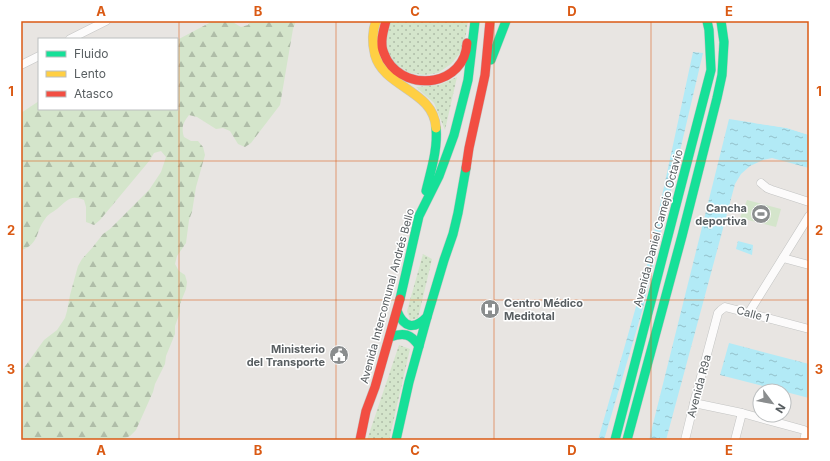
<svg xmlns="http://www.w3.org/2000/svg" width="830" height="461" font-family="Inter,sans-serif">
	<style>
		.grass { fill: url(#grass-dots) }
		.forest { fill: url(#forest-firs) }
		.garden { fill: #d4e5cb }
		.water { fill: url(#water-ripples) }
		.pier { fill: #e8e5e2 }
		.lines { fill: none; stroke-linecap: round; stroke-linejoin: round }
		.street-casing { stroke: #c3c4c3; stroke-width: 9 }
		.fast-casing { stroke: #c3c4c3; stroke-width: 10 }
		.slow-casing { stroke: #c3c4c3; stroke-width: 10 }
		.jam-casing { stroke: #c3c4c3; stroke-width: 10 }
		.street { stroke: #fcfbfb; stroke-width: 8 }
		.fast { stroke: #16e098; stroke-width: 9 }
		.slow { stroke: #ffcf43; stroke-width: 9 }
		.jam { stroke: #f24e42; stroke-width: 9 }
		.grid { fill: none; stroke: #da5a14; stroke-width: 1; stroke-opacity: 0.55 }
		.labels { text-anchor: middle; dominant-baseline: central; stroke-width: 3; stroke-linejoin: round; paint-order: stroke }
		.poi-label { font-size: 11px; font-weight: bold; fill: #585e61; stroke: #fff; text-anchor: end }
		.street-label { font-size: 11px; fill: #585e61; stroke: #fff }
		.neatline { fill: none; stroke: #da5a14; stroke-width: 1.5 }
		.grid-label { font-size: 13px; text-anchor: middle; font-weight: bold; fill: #da5a14 }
	</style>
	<defs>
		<pattern id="grass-dots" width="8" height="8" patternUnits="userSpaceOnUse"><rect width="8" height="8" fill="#d4e5cb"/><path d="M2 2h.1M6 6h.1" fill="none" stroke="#afbda8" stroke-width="1.8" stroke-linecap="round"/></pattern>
		<pattern id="forest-firs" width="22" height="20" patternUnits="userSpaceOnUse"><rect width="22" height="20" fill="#d4e5cb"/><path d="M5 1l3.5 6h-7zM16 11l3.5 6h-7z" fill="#afbda8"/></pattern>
		<pattern id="water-ripples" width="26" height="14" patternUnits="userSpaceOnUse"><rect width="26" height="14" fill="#b2eaf6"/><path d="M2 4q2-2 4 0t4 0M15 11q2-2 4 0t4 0" fill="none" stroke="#94c1cb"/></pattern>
	</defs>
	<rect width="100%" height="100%" fill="#e8e5e2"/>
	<g class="grass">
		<path d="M391 21H468L466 34 461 52 451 64 438 73 424 75 410 73 397 65 386 50 388 26Z"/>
		<path d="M457 77 445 130 434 103 416 87 439 85Z"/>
		<path d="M423 254 432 259 418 318 410 320 407 311Z"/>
		<path d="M399 345 410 349 389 440H367Z"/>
	</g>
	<path class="forest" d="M213 21H231L241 27 248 25 251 21H296L293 29 280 105 251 143 245 147 238 144 230 131 223 128 216 129 197 117 189 115C183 123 181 127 184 137L191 141H198L203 147 205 155 196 187 192 212 189 220 186 243 177 256 175 264 179 271 185 275 187 282 186 289 180 304V312L175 326V334L166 356 165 364 155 384 153 392 136 430 130 436 123 439 112 440H21V372L44 340 57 330 65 318 67 311 70 295 78 266 82 259 92 248 103 234 110 229 149 190 161 172 166 157 161 151 154 153 150 160 100 220 94 225 86 222V207L84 200C70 194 67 201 57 209 53 212 48 214 45 219 35 232 40 243 22 250L21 249V113L39 101V109H177V40Z"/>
	<path class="garden" d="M747 200 781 209 776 227 740 218Z"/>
	<g class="water">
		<path d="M693 52 703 53 643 308 604 440H598L645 275Z"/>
		<path d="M729 119 787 128 809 135V168L772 158 763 160 750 166 741 174 735 184 666 440H649Z"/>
		<path d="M738 241 753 245 752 255 736 249Z"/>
		<path d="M729 343 809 364V398L720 375Z"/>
	</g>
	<path class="pier" d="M754 121 787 126 809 133V135L787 128 754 123Z"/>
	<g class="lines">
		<g class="street-casing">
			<g id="street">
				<path d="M70 39 106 21"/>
				<path d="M21 65 39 56"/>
				<path d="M761 183 767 188 772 190 809 202"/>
				<path d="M783 258 809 265"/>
				<path d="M748 314 809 216"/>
				<path d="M694 403 742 413 804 430 806 432 804 440"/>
				<path d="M685 440 694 403 718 313 721 310 725 307 809 329"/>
				<path d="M735 440 742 413"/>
			</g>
		</g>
		<g class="fast-casing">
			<g id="fast">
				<path d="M491 60 506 21"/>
				<path d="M426 191C431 170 438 149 436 128"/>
				<path d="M400 299 419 216 439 176 454 135 468 80 475 21"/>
				<path d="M397 311C404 328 414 330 427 317"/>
				<path d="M390 337C404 332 411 334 419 346"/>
				<path d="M396 440 409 382 427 317 444 260 453 234 458 213 466 168"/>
				<path d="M615 440 711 70 709 30 707 21"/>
				<path d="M627 440 682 236 717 98 722 75 724 42 721 21"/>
			</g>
		</g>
		<g class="slow-casing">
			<path id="slow" d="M376 21C372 32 372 43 375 55 384 88 434 90 436 128"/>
		</g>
		<g class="jam-casing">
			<g id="jam">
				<path d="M386 21C384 29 381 37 382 45 382 51 385 55 387 60 408 94 465 85 467 43"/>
				<path d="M466 168 469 148 485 75 490 21"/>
				<path d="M360 440 366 411 375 387 400 299"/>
			</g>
		</g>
		<use href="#street" class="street"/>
		<use href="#fast" class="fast"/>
		<use href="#slow" class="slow"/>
		<use href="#jam" class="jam"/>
	</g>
	<path class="grid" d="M179 21V440M336 21V440M494 21V440M651 21V440M21 161H809M21 300H809"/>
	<defs>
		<g id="stadium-disc" transform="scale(1)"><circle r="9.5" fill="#8a8d8e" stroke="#fff"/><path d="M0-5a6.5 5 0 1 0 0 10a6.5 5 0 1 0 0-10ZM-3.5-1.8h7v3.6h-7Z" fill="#fff"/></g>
		<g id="hospital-disc" transform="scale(1)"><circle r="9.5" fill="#8a8d8e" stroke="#fff"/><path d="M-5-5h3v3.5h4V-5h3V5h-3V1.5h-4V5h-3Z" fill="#fff"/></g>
		<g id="civic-disc" transform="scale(1)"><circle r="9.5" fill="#8a8d8e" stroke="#fff"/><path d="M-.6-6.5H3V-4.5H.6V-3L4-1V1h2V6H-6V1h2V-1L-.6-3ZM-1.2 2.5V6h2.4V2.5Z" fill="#fff"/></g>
	</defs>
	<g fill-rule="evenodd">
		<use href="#stadium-disc" x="761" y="214"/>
		<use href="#hospital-disc" x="490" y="309"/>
		<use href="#civic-disc" x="339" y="355"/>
	</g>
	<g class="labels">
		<g class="poi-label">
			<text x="747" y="208">Cancha<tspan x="747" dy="13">deportiva</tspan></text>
			<text x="504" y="303" text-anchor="start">Centro Médico<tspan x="504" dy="13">Meditotal</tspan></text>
			<text x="325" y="349">Ministerio<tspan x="325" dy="13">del Transporte</tspan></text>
		</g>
		<g class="street-label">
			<text transform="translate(658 228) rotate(-75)">Avenida Daniel Camejo Octavio</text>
			<text transform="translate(387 296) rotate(-75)">Avenida Intercomunal Andrés Bello</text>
			<text transform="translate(753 314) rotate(15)">Calle 1</text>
			<text transform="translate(699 386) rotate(-75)">Avenida R9a</text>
		</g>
	</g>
	<rect width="830" height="461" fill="none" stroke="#ffffff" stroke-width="44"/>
	<rect x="38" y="38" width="140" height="72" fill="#ffffff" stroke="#bcbfc0"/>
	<rect x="46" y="51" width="20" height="6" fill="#16e098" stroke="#bcbfc0"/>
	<text x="74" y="58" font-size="12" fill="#585e61">Fluido</text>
	<rect x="46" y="71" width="20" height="6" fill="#ffcf43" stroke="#bcbfc0"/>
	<text x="74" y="78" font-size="12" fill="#585e61">Lento</text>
	<rect x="46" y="91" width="20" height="6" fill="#f24e42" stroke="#bcbfc0"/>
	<text x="74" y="98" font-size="12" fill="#585e61">Atasco</text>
	<g transform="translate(772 403) rotate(122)"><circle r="19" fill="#ffffff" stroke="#bcbfc0"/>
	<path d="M0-3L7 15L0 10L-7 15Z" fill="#8a8d8e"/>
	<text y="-6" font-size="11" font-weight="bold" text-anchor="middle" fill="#585e61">N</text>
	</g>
	<rect x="22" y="22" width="786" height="417" class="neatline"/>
	<g class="grid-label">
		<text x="101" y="16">A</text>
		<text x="258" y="16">B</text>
		<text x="415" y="16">C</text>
		<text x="572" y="16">D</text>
		<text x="729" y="16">E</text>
		<text x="11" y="96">1</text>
		<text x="819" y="96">1</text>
		<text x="11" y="235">2</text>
		<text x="819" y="235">2</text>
		<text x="11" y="374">3</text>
		<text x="819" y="374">3</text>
		<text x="101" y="455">A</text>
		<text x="258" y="455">B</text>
		<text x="415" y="455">C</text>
		<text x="572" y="455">D</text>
		<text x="729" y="455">E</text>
	</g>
</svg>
